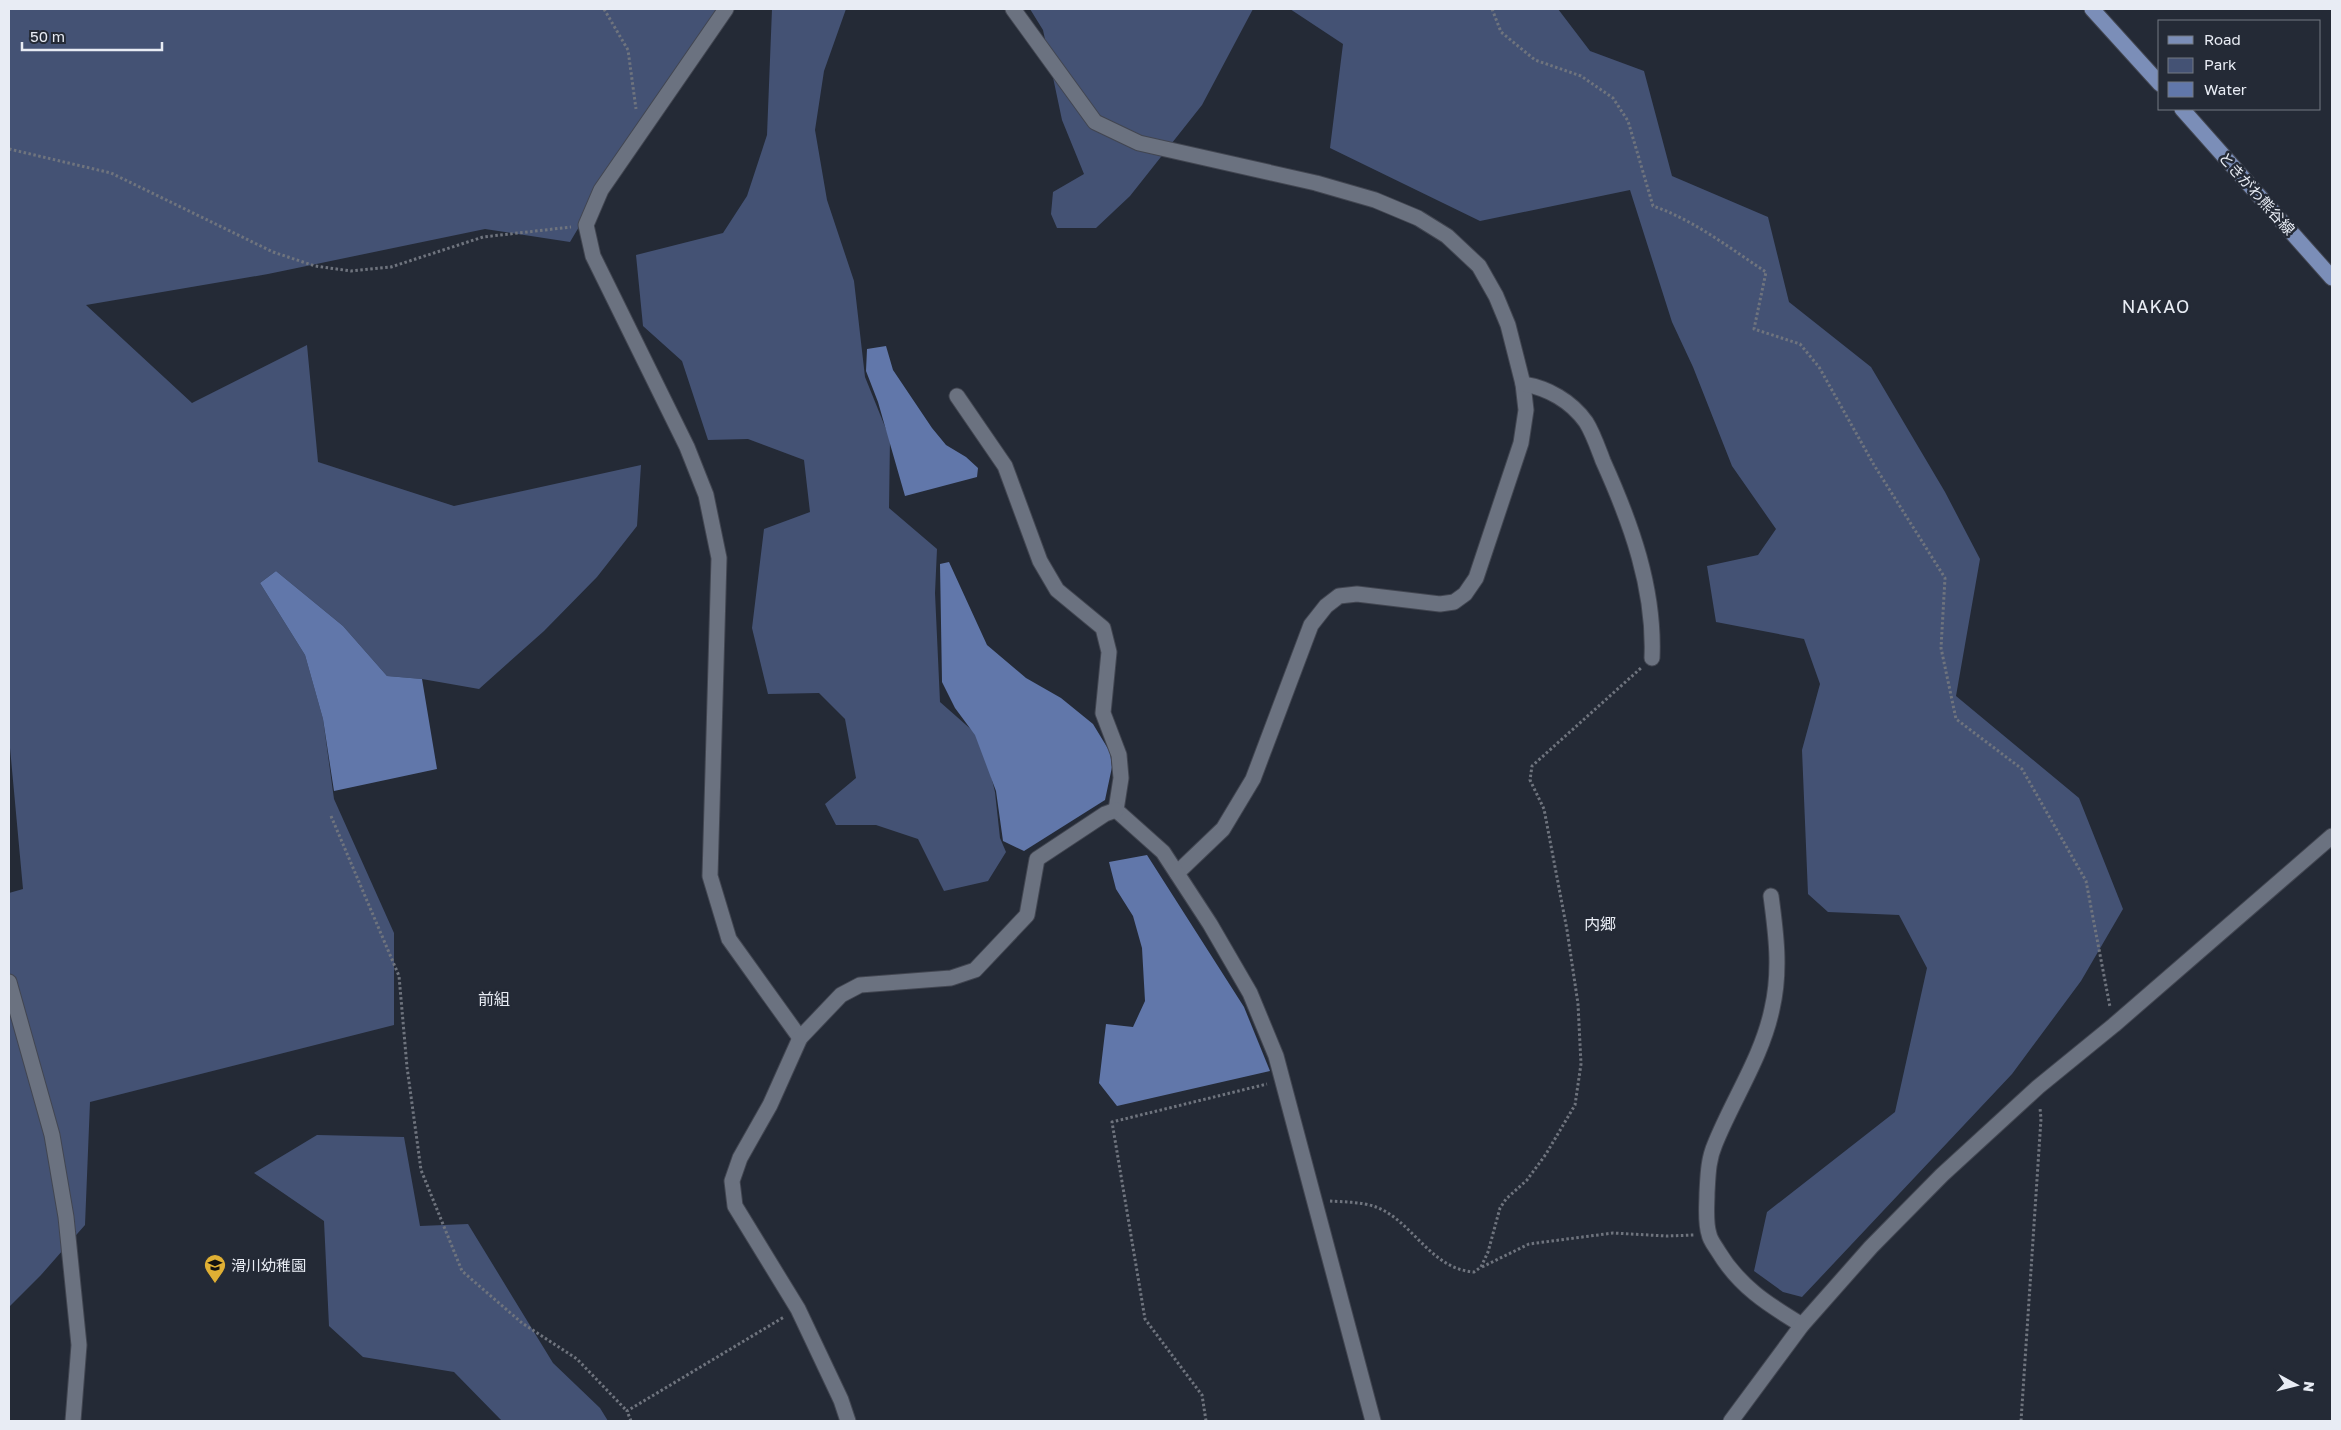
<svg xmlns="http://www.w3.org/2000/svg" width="2341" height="1430" font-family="'Golos Text','Noto Sans JP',sans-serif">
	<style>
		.green { fill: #445274 }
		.water { fill: #6177aa }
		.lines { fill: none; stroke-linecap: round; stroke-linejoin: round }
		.minor-casing { stroke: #424651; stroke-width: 17 }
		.major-casing { stroke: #424651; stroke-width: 17 }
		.path { stroke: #6f747e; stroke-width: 3; stroke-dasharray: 2.5 2.5; stroke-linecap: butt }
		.minor { stroke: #6b7280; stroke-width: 15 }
		.major { stroke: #7b8eb8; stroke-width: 15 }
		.labels { text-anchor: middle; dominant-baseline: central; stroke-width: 5; stroke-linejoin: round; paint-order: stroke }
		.street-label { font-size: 15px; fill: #e8ecf4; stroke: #242a36 }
		.poi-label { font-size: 15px; fill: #e8ecf4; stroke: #242a36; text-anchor: start }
		.neighbourhood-label { font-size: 16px; fill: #e8ecf4; stroke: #242a36 }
		.quarter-label { font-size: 18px; letter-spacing: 1px; fill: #e8ecf4; stroke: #242a36 }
	</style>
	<rect width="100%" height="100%" fill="#242a36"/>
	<g class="green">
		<path d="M9 9H723L601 190 570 242 485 229 268 274 86 305 192 403 307 345 318 462 454 506 641 465 637 526 597 577 544 631 479 689 422 679 387 676 343 626 276 571 260 583 305 655 323 719 334 799 394 933V1025L90 1102 85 1225 41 1275 9 1307V893L23 889 9 737Z"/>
		<path d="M772 9H846L824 71 815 130 827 200 854 281 865 377 890 439 889 508 937 549 935 593 940 702 982 739 995 792 1000 838 1006 852 988 881 944 891 918 839 876 825H836L825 804 856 778 845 719 819 693 768 694 752 628 764 529 810 512 804 460 748 439 708 440 682 361 643 326 636 255 723 233 747 196 767 135Z"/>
		<path d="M1030 9H1253L1202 105 1130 196 1096 228H1057L1051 214 1053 192 1084 174 1062 120 1043 30Z"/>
		<path d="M1290 9H1558L1590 51 1644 71 1672 176 1768 217 1789 302 1871 367 1945 492 1980 559 1956 696 2079 798 2123 909 2081 981 2012 1074 1802 1297 1783 1292 1754 1271 1767 1212 1895 1112 1927 968 1899 915 1828 912 1808 894 1802 750 1820 684 1804 639 1716 622 1707 566 1758 555 1776 529 1732 466 1693 367 1672 322 1630 190 1480 221 1330 148 1343 44Z"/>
		<path d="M317 1135 404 1137 420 1226 468 1224 553 1363 600 1408 608 1421H502L454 1372 363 1357 329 1326 324 1221 254 1173Z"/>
	</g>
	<g class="water">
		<path d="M886 346 893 370 932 428 946 445 966 457 978 468 977 477 905 496 878 402 866 371 867 349Z"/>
		<path d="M949 562 987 645 1026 678 1061 698 1093 724 1110 752 1112 767 1105 800 1024 851 1003 841 996 791 975 735 955 708 942 682 940 564Z"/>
		<path d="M276 571 343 626 387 676 422 679 437 769 334 791 323 719 305 655 260 583Z"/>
		<path d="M1147 855 1244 1007 1270 1071 1117 1106 1099 1083 1106 1024 1133 1027 1145 1001 1142 948 1133 916 1116 889 1109 862Z"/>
	</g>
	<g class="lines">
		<g class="minor-casing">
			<g id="minor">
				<path d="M726 9 601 190 586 225 593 256 687 447 706 495 719 558 710 876 729 939 800 1038"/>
				<path d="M1013 9 1095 122 1139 143 1316 183 1375 200 1418 218 1447 236 1479 266 1496 296 1508 325 1523 384 1526 410 1521 443 1476 578 1465 594 1454 602 1440 604 1357 594 1339 596 1326 606 1311 625 1253 779 1223 829 1177 873"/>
				<path d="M1523 384C1548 388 1571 401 1586 422 1593 433 1598 448 1603 461 1631 523 1655 589 1652 658"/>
				<path d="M957 396 1005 466 1040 561 1057 590 1103 628 1109 652 1103 713 1119 755 1121 778 1116 810"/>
				<path d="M1116 810 1163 852 1210 924 1250 993 1276 1056 1373 1421"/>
				<path d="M1771 896C1776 933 1781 971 1772 1009 1762 1057 1733 1099 1715 1144 1708 1160 1708 1176 1707 1193 1707 1205 1705 1222 1709 1234 1710 1240 1715 1246 1718 1251 1739 1286 1767 1304 1802 1325"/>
				<path d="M9 982 52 1135 66 1217 79 1345 73 1421"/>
				<path d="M848 1421 841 1400 798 1309 735 1206 732 1181 740 1158 770 1105 800 1038 841 995 860 985 951 978 975 970 1027 915 1037 859 1105 814 1116 810"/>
				<path d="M1731 1421 1802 1325 1871 1247 1942 1175 2038 1087 2114 1025 2332 836"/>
			</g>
		</g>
		<g class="major-casing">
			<g id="major">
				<path d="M2092 9 2160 84"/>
				<path d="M2182 109 2332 278"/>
			</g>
		</g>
		<g class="path">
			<path d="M604 9 628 50 636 109"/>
			<path d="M1492 9 1501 32 1535 60 1581 76 1613 98 1628 121 1653 206C1694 220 1731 249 1766 272L1754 329 1800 344 1819 367 1874 465 1945 578 1941 648 1956 719 2022 769 2086 881 2110 1007"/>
			<path d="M9 149 111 173 273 252 315 266 351 271 391 267 483 237 571 227"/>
			<path d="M331 816 399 976 407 1067 421 1170 462 1271 522 1323 577 1359 627 1411"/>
			<path d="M1330 1201C1344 1202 1363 1202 1376 1207 1413 1221 1430 1269 1474 1272L1481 1267 1488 1252 1500 1208 1506 1199 1527 1180 1546 1154 1575 1105 1581 1064 1578 1004 1567 930 1544 809 1530 780 1532 766 1641 668"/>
			<path d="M1482 1267 1529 1244 1613 1233 1666 1236 1694 1235"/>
			<path d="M631 1421 627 1411 784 1317"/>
			<path d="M1206 1421 1202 1395 1145 1319 1112 1122 1267 1084"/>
			<path d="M2021 1421 2041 1119 2040 1108"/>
		</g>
		<use href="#minor" class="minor"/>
		<use href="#major" class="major"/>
	</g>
	<defs>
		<g id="school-pin" transform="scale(1.125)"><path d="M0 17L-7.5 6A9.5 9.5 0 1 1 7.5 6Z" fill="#e0b034" stroke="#242a36"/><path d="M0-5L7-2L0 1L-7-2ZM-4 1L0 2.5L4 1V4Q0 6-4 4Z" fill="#111"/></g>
	</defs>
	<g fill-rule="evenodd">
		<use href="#school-pin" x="215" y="1265"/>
	</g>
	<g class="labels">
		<g class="street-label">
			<text transform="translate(2257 193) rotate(48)">ときがわ熊谷線</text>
		</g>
		<g class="poi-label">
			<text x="231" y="1265">滑川幼稚園</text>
		</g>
		<g class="neighbourhood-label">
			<text x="1600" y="924">内郷</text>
			<text x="494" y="999">前組</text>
		</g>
		<g class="quarter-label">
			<text x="2156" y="306">NAKAO</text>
		</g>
	</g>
	<rect width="2341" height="1430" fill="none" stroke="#e8ecf4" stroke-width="20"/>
	<rect x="2158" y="20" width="162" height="90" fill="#242a36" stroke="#727882"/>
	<rect x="2168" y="36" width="25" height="8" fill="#7b8eb8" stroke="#727882"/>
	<text x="2204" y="45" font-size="15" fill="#e8ecf4">Road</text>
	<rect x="2168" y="58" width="25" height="15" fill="#445274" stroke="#727882"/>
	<text x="2204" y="70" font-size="15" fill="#e8ecf4">Park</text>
	<rect x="2168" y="82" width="25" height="15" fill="#6177aa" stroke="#727882"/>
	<text x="2204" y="95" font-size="15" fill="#e8ecf4">Water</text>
	<g transform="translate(2296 1385) rotate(97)" stroke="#242a36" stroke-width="4" paint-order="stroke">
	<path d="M0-4L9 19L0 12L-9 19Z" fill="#e8ecf4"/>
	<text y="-8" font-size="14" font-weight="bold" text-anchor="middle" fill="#e8ecf4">N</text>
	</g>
	<path d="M22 42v8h140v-8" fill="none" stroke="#e8ecf4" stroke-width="2.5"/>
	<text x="30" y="42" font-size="15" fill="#e8ecf4" stroke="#242a36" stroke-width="4" paint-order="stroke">50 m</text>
</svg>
